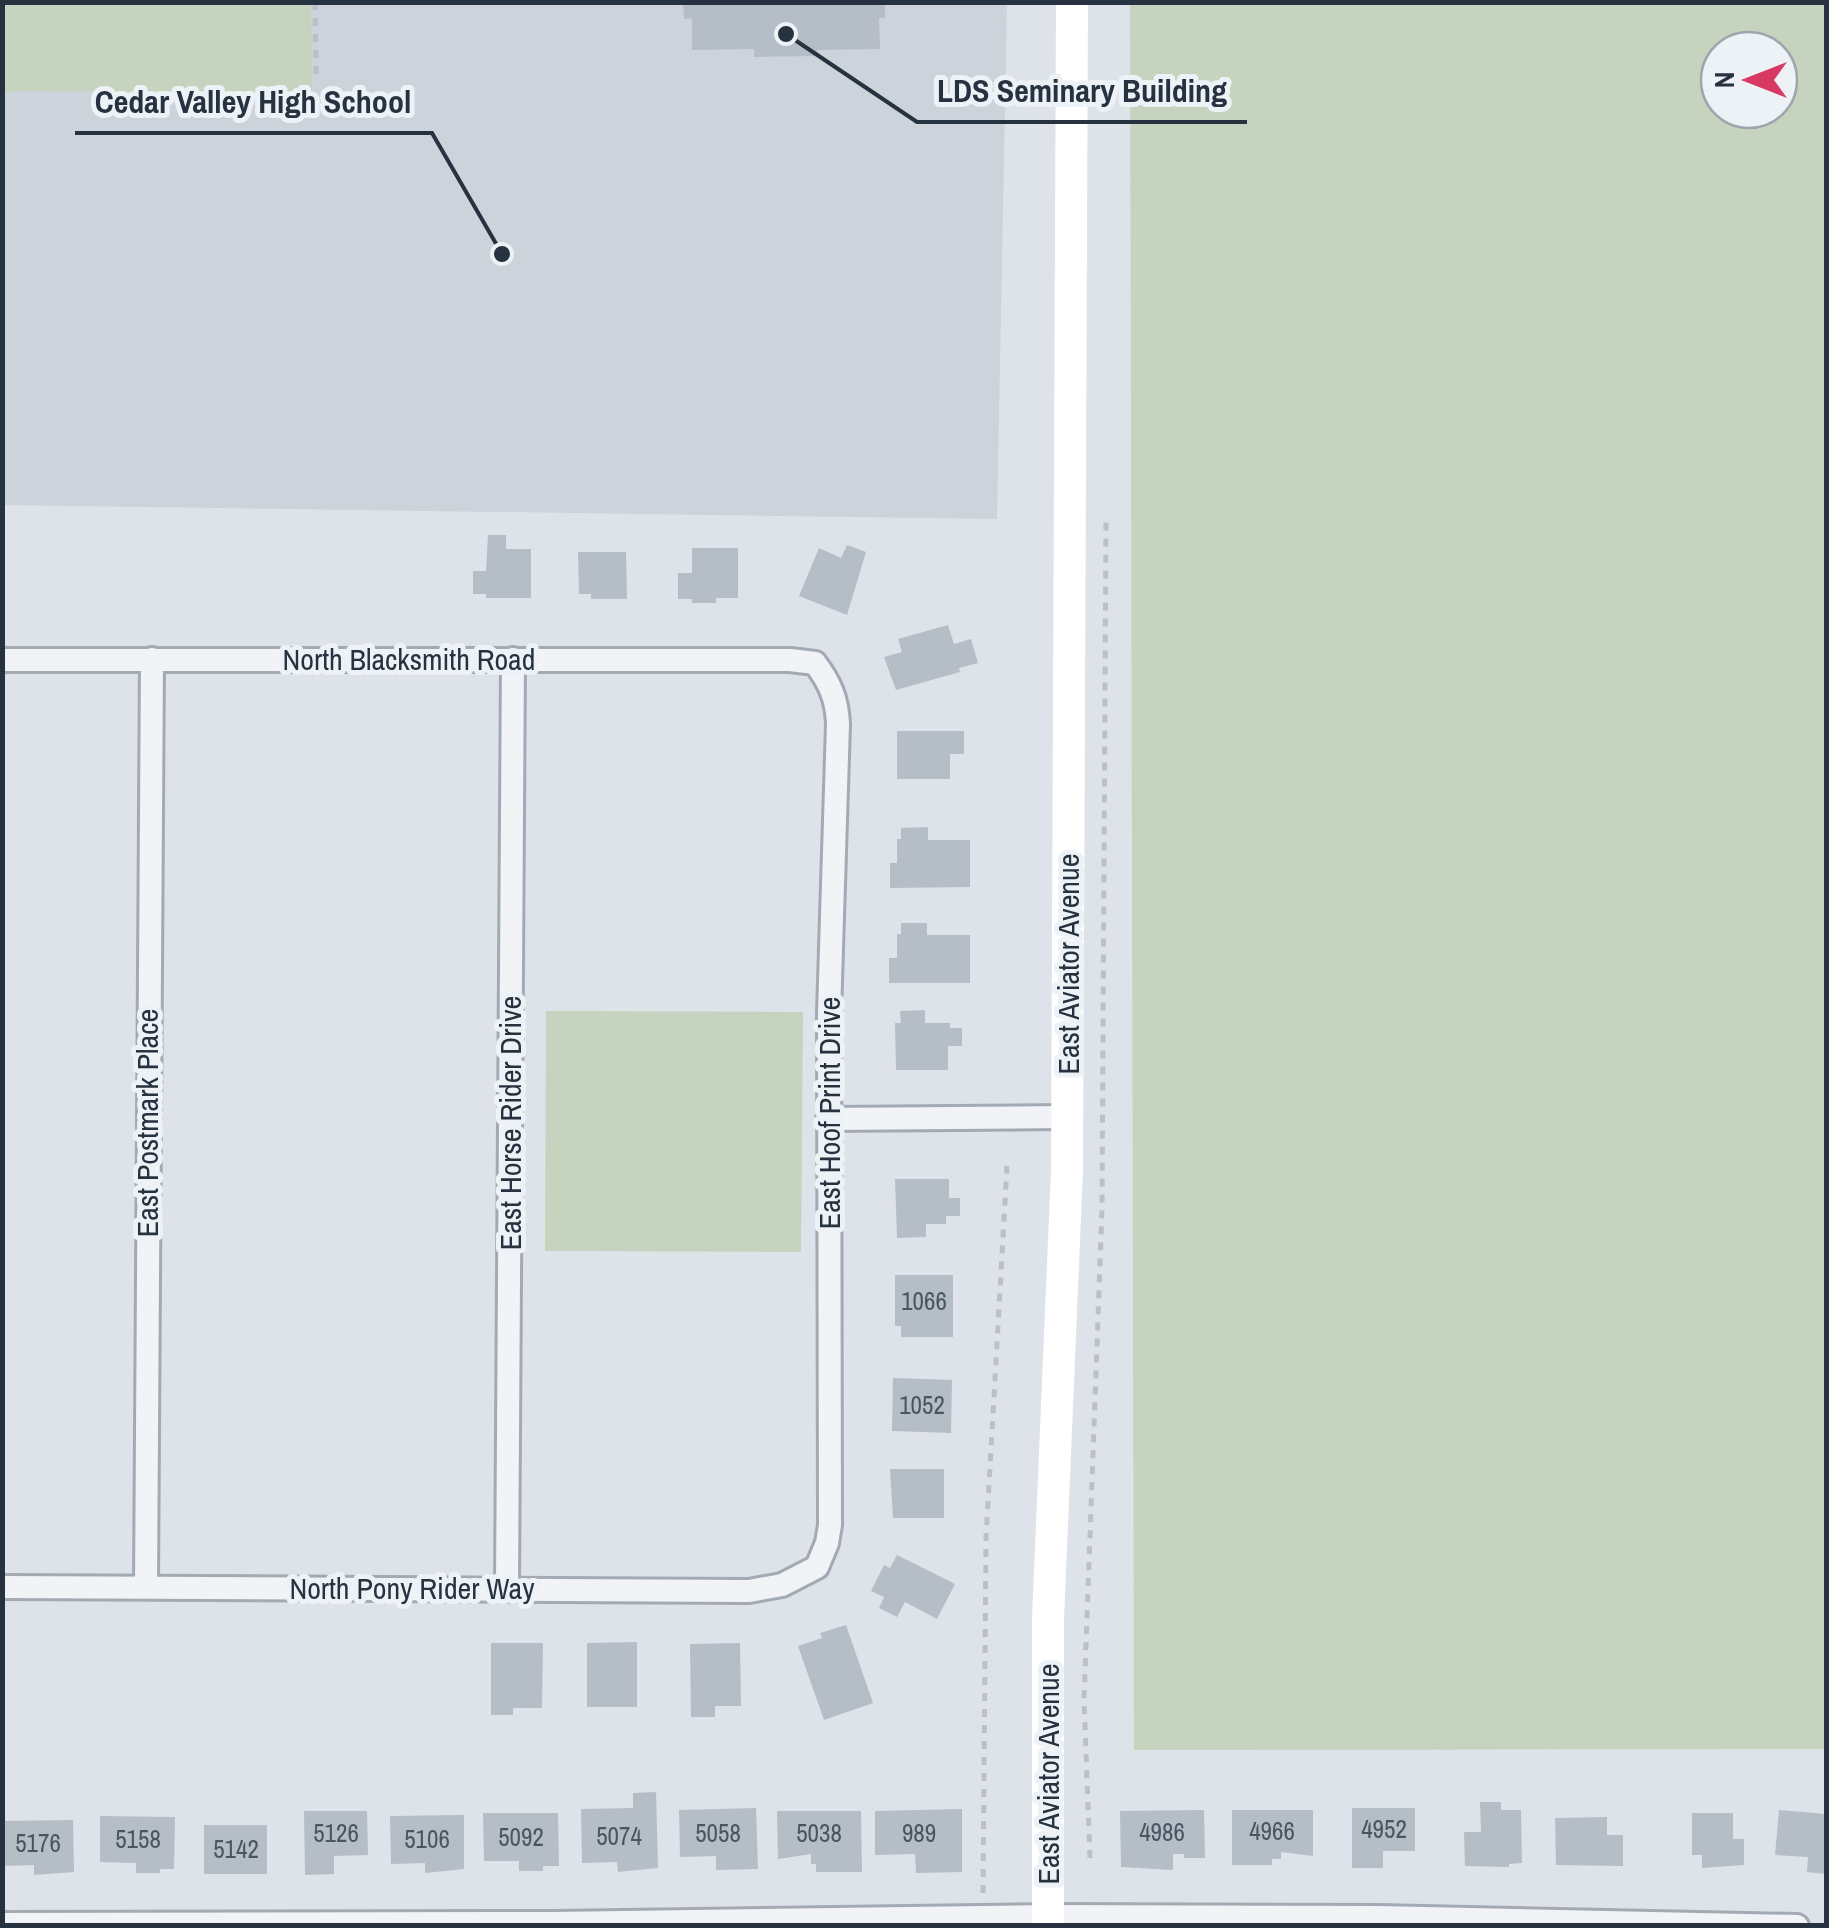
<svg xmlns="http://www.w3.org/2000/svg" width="1829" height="1928" font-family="'Archivo Narrow',sans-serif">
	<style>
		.built { fill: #ccd3db }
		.green { fill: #c6d3be; fill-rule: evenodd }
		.building { fill: #b5bdc6 }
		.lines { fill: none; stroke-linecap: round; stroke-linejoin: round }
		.street-casing { stroke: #a3aab3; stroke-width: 28 }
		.path { stroke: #bcc1c7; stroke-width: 5; stroke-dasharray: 8 8; stroke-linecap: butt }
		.street { stroke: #f1f3f7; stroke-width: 22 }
		.secondary { stroke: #fff; stroke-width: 32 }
		.labels { text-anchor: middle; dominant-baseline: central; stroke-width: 10; stroke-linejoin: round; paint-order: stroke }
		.number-label { font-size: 25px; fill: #4a5562 }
		.street-label { font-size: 30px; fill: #263240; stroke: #edf2f6 }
		.leader { fill: none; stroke: #263240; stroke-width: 4 }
		.callout-dot { fill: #263240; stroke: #edf2f6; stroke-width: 4 }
		.callout-label { font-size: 32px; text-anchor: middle; font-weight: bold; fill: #263240; stroke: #edf2f6; stroke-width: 10; stroke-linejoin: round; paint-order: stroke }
	</style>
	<rect width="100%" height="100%" fill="#dee3e9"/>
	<path class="built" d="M3 3H1007L997 519 3 505Z"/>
	<g class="green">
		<path d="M3 2 311 3 312 93 3 91Z"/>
		<path d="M1130 3H1826V1749L1134 1750ZM1719 50H1779V110H1719Z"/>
		<path d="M546 1011 803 1012 801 1252 545 1251Z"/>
	</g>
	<g class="building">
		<path d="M683 2H885V18H879L880 49 817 50V56L754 57V49L692 50V18L684 19Z"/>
		<path d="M488 535H506V549H531V598H486V594H473V571H486Z"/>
		<path d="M847 545 866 552 847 615 799 596 819 548 841 558Z"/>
		<path d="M692 548H738V598H716V603H692V599H678V573H692Z"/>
		<path d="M578 552H626L627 599H591V594H579Z"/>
		<path d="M948 625 954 644 971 639 978 663 959 668 960 672 896 690 884 657 902 652 898 639Z"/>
		<path d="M897 731H964V754H950V779H897Z"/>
		<path d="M928 827V840H970V887L890 888V863H897V839H901V828Z"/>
		<path d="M901 923H927V935H970V983H889V958H897V934H901Z"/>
		<path d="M925 1010V1023H950V1028H962V1046H948V1070H896L895 1023H901L900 1011Z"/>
		<path d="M895 1179H949V1198H960V1216H946V1224H926V1237L897 1238Z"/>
		<path d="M895 1275H953V1337H901V1326H895Z"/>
		<path d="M893 1378 952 1380 951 1433 892 1431Z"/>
		<path d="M890 1469H944V1518H893Z"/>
		<path d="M897 1555 955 1584 937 1619 905 1602 897 1617 879 1608 884 1597 871 1591 884 1565 890 1568Z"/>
		<path d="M846 1625 873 1703 824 1720 798 1646 822 1638 820 1633Z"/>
		<path d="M637 1642V1707H587V1643Z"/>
		<path d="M491 1643H543L542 1708H513V1715H491Z"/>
		<path d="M740 1643 741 1706H715V1717H691L690 1644Z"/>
		<path d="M656 1792 658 1868 618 1872 617 1862 582 1863 581 1809 633 1808V1793Z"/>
		<path d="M1480 1802H1501V1810H1521L1522 1863 1509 1864V1867L1465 1866 1464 1832H1481Z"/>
		<path d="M756 1808 758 1869 716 1870V1856L680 1857 679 1810Z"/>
		<path d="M1352 1808H1415V1851H1383V1868H1352Z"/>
		<path d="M962 1809V1872L916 1873 915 1854 875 1855V1811Z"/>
		<path d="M1204 1810 1205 1858H1184V1854H1173V1870L1121 1867 1120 1811Z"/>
		<path d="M1232 1810H1313V1856L1281 1852V1859H1272V1865H1232Z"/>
		<path d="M1779 1810 1826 1814V1874L1807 1872 1808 1857 1775 1855Z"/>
		<path d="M304 1811H367L368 1855 334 1856V1874L305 1875Z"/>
		<path d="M777 1811H861L862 1872H816V1864H811V1854L778 1859Z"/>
		<path d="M483 1813H558L559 1866H543V1871H519V1861H484Z"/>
		<path d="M1692 1813H1733V1839H1744V1865L1702 1868V1855H1692Z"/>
		<path d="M464 1815V1869L425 1873V1863L391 1864 390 1816Z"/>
		<path d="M100 1816 175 1817 174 1869H160V1873H136V1863L100 1862Z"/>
		<path d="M1607 1817V1835H1623V1866L1556 1865 1555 1818Z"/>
		<path d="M73 1820 74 1872 34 1875V1865L2 1866V1821Z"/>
		<rect x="204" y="1825" width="63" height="49"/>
	</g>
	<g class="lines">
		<g class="street-casing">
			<g id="street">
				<path d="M2 660H790L815 663C830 683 837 699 838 724L829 1013 830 1525 827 1543 817 1567 782 1585 749 1591 2 1587"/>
				<path d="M828 1119 1067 1117"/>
				<path d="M146 1587 152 659"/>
				<path d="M507 1588 513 659"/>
				<path d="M2 1924 554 1923 1048 1916 1378 1917 1797 1926"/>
			</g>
		</g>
		<g class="path">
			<path d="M315 2 316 80"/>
			<path d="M1090 1858 1084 1699 1102 1209 1106 519"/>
			<path d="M983 1893 986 1538 1007 1166"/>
		</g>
		<use href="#street" class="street"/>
		<path class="secondary" d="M1048 1926V1619L1067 1170 1072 2"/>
	</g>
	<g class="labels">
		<g class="number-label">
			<text x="924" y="1301">1066</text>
			<text x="922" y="1405">1052</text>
			<text x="1384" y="1829">4952</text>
			<text x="1272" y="1831">4966</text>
			<text x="1162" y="1832">4986</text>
			<text x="336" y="1833">5126</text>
			<text x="718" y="1833">5058</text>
			<text x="819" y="1833">5038</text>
			<text x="919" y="1833">989</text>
			<text x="619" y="1836">5074</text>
			<text x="521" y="1837">5092</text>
			<text x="138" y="1839">5158</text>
			<text x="427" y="1839">5106</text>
			<text x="38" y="1843">5176</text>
			<text x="236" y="1849">5142</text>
		</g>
		<g class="street-label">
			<text x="409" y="659">North Blacksmith Road</text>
			<text transform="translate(1068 964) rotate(-90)">East Aviator Avenue</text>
			<text transform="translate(829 1113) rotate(-90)">East Hoof Print Drive</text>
			<text transform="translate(147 1123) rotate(-90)">East Postmark Place</text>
			<text transform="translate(510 1123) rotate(-90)">East Horse Rider Drive</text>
			<text x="412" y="1588">North Pony Rider Way</text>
			<text transform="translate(1048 1774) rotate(-90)">East Aviator Avenue</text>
		</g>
	</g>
	<path class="leader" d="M786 34L917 122H1247M502 254L432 133H75"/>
	<g class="callout-dot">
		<circle cx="786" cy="34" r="10"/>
		<circle cx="502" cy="254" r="10"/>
	</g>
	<g class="callout-label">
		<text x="1082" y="102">LDS Seminary Building</text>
		<text x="253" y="113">Cedar Valley High School</text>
	</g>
	<rect width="1829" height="1928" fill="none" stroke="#263240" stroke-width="10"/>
	<g transform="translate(1749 80) rotate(270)"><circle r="48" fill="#edf2f6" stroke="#9da5ad" stroke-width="2.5"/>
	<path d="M0-8L18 38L0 25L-18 38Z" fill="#d73962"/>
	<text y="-15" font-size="28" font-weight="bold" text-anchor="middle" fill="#263240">N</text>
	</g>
</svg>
